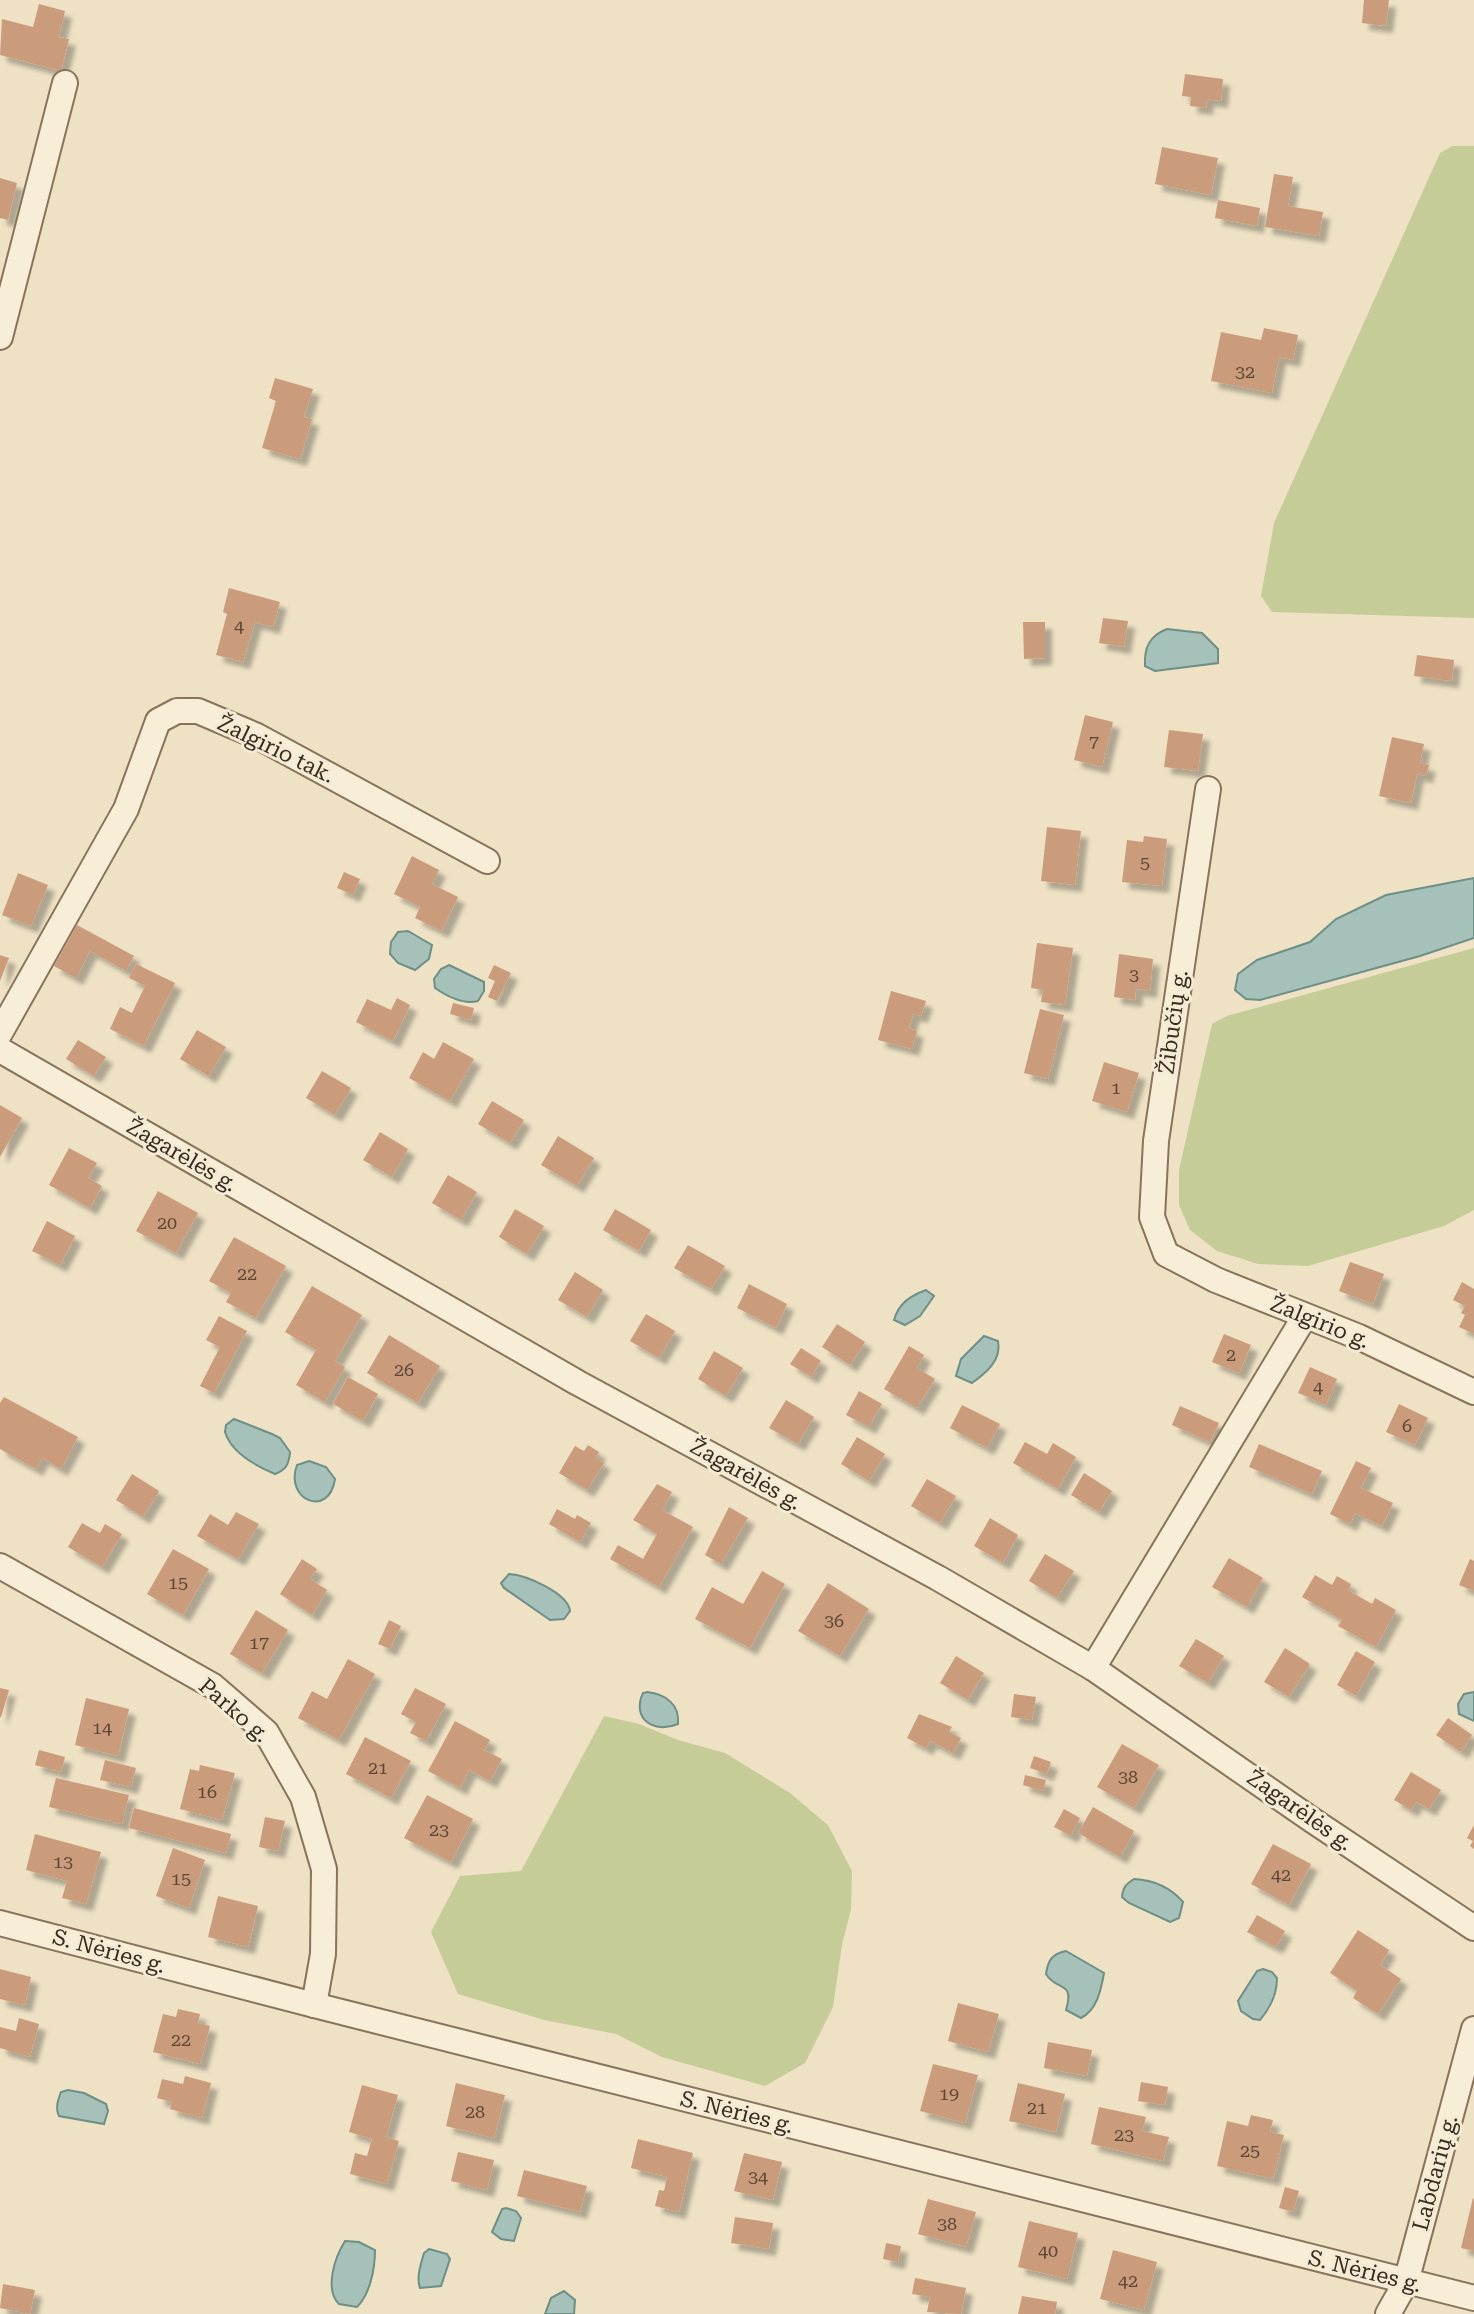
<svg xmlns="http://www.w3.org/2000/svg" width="1474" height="2314" font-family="'Roboto Serif',serif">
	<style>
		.green { fill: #c6cc98 }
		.water { fill: #a6c1b9; stroke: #6d8f86; stroke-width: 2 }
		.building { fill: #cb9c7b; filter: url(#shadow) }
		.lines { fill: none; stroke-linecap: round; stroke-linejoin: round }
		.minor-casing { stroke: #88735b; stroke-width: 28 }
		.minor { stroke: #f8eed8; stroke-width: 24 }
		.labels { text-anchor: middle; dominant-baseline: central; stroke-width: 6; stroke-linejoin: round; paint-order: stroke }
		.number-label { font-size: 18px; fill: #5d4736 }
		.street-label { font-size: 22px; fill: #382b1f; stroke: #f5ebd4 }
	</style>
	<defs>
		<filter id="shadow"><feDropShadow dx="7" dy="7" stdDeviation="2" flood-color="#0004"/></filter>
	</defs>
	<rect width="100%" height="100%" fill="#eee1c4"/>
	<g class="green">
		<path d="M1452 146H1474V618L1272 612 1261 596 1274 523 1440 153Z"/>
		<path d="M1474 948V1210L1444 1226 1308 1266 1258 1264 1217 1251 1190 1230 1179 1205V1170L1212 1024 1227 1016Z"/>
		<path d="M604 1716 639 1724 678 1740 725 1753 790 1793 828 1825 852 1871 851 1909 842 1945 833 2007 805 2063 765 2086 662 2057 616 2034 544 2020 458 1994 431 1932 460 1876 521 1871Z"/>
	</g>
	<g class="water">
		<path d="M1167 629 1202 633 1218 649V663L1155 671 1145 666C1144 648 1149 636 1167 629Z"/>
		<path d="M1474 878V938L1420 956 1260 1000 1246 999 1235 990 1238 974 1257 960 1310 942 1336 919 1386 895Z"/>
		<path d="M408 931 432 945 429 959 415 970 398 963 390 954 391 942 398 932Z"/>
		<path d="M449 965 484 982V991L478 1001C463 1005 448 997 435 988L434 979 441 969Z"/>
		<path d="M926 1290 934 1296 920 1316 905 1325 894 1320C899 1303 910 1296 926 1290Z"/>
		<path d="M984 1336 998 1341C1002 1360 986 1373 972 1383L956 1376 961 1359Z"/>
		<path d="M234 1419 272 1434 280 1438 290 1452C289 1464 286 1470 275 1474 256 1466 231 1452 225 1432L226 1425Z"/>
		<path d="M309 1461 326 1467 335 1479C329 1519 284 1500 297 1465Z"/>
		<path d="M509 1574C526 1575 568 1593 570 1611L564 1619 550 1620 504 1588 501 1583Z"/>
		<path d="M647 1692C666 1694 680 1705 678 1724 654 1734 631 1719 643 1693Z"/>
		<path d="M1474 1692V1721L1459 1714 1458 1704 1464 1694Z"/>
		<path d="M1134 1879C1153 1880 1170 1887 1183 1902L1179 1918 1170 1922 1129 1903 1122 1897C1123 1887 1126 1884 1134 1879Z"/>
		<path d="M1066 1951 1104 1973C1101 1990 1097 2010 1081 2018L1066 2010C1075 1980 1057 1992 1046 1974 1048 1960 1052 1954 1066 1951Z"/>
		<path d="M1263 1969 1272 1972 1277 1978C1277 1994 1271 2007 1260 2020L1253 2019 1241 2011 1238 2001 1257 1971Z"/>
		<path d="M68 2090 84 2093 106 2104 108 2111 104 2124 59 2116C55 2108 58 2100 61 2092Z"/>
		<path d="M506 2208 516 2211 521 2218 514 2241 501 2239 492 2232 502 2209Z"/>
		<path d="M345 2241 359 2242 375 2250C375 2269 370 2294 357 2307L339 2304C324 2289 335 2257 345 2241Z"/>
		<path d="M429 2249 447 2254 450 2259 441 2286 420 2288C416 2277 421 2264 424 2253Z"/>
		<path d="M564 2291 575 2300 574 2314H545L551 2298Z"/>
	</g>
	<g class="building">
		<path d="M1364 0H1389L1386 26 1362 23Z"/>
		<path d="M39 4 65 11 59 37 69 39 61 71 0 55 2 19 33 27Z"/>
		<path d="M1185 74 1223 79 1221 101 1207 99 1206 108 1190 106 1191 97 1182 96Z"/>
		<path d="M1162 147 1218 158 1211 195 1155 184Z"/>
		<path d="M1274 174 1293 177 1288 206 1323 212 1319 236 1265 227Z"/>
		<path d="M0 178 17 183 8 220 0 218Z"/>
		<path d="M1218 200 1260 208 1257 226 1215 218Z"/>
		<path d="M1264 328 1298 335 1293 360 1279 357 1272 393 1211 381 1221 332 1261 340Z"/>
		<path d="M275 378 313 389 304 417 312 419 300 459 262 448 276 401 269 398Z"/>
		<path d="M229 588 280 602 273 627 255 622 243 662 216 655 227 614 223 612Z"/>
		<path d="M1103 618 1128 621 1124 647 1099 643Z"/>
		<path d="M1023 622H1045V658L1024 659Z"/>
		<path d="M1417 655 1454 660 1452 681 1414 676Z"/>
		<path d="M1085 715 1113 722 1102 767 1074 760Z"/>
		<path d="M1169 730 1203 734 1198 771 1164 767Z"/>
		<path d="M1392 737 1424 744 1420 763 1429 765 1426 776 1417 774 1411 803 1379 796Z"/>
		<path d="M1047 827 1081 831 1075 885 1041 881Z"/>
		<path d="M1144 836 1167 839 1162 886 1122 882 1127 840 1143 842Z"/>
		<path d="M412 856 439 870 432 884 458 897 442 931 415 918 420 907 394 894Z"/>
		<path d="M344 872 360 879 353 895 337 888Z"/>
		<path d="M18 873 48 885 31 926 2 915Z"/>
		<path d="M77 925 134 956 126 971 90 951 76 978 54 966Z"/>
		<path d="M1037 943 1073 948 1065 1005 1041 1002 1043 990 1031 988Z"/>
		<path d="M1119 954 1153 959 1150 991 1136 989 1135 1000 1114 997Z"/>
		<path d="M0 955 9 958 0 981Z"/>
		<path d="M136 964 175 983 144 1046 110 1029 120 1007 132 1013 145 986 129 978Z"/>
		<path d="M494 965 511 973 497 1001 488 997 495 981 488 978Z"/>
		<path d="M891 991 926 1001 921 1016 913 1014 909 1028 917 1031 912 1049 878 1040Z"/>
		<path d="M397 998 410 1005 393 1041 356 1022 367 999 391 1010Z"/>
		<path d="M453 1003 474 1008 471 1020 450 1014Z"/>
		<path d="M1040 1009 1064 1015 1048 1079 1024 1073Z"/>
		<path d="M197 1030 226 1047 209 1076 180 1059Z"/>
		<path d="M78 1040 106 1057 94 1076 66 1059Z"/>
		<path d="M443 1042 474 1059 450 1101 409 1078 423 1052 434 1059Z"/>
		<path d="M1104 1062 1139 1073 1127 1112 1092 1101Z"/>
		<path d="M322 1071 351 1088 335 1115 306 1098Z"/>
		<path d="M492 1101 524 1120 510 1143 478 1124Z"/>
		<path d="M0 1105 22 1118 0 1157Z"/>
		<path d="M380 1132 408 1149 392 1177 363 1160Z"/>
		<path d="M558 1136 594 1158 577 1186 541 1165Z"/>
		<path d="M69 1148 97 1163 88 1178 102 1186 90 1208 49 1185Z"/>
		<path d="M448 1175 477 1192 461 1220 432 1203Z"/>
		<path d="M158 1191 198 1213 176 1253 136 1231Z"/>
		<path d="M515 1209 544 1226 527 1254 499 1237Z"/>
		<path d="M615 1209 651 1230 639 1251 603 1230Z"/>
		<path d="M47 1221 75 1236 60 1265 32 1251Z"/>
		<path d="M234 1237 286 1266 256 1318 226 1302 231 1293 209 1281Z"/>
		<path d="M688 1245 725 1266 711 1289 674 1268Z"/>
		<path d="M1350 1262 1384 1274 1373 1304 1339 1291Z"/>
		<path d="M575 1272 603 1290 587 1317 558 1300Z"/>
		<path d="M1462 1282 1474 1289V1334L1459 1327 1465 1315 1461 1313 1465 1306 1453 1300Z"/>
		<path d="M749 1284 787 1304 776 1328 737 1308Z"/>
		<path d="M312 1286 362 1315 335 1361 345 1367 325 1402 296 1385 316 1350 285 1332Z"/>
		<path d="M646 1314 675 1331 659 1358 630 1341Z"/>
		<path d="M219 1316 247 1331 214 1393 200 1386 220 1347 206 1340Z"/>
		<path d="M837 1324 865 1342 850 1365 822 1347Z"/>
		<path d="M1224 1334 1251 1345 1239 1373 1212 1362Z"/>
		<path d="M389 1335 440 1366 418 1403 367 1373Z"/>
		<path d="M909 1346 924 1355 917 1368 935 1379 917 1408 884 1389Z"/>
		<path d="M801 1348 821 1361 811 1377 790 1364Z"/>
		<path d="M714 1351 743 1368 726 1396 698 1379Z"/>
		<path d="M1310 1367 1337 1379 1326 1405 1298 1393Z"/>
		<path d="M348 1377 378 1394 363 1421 333 1404Z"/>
		<path d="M859 1391 882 1404 869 1427 846 1415Z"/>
		<path d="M4 1397 78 1437 61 1469 42 1458 36 1469 0 1449V1403Z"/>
		<path d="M786 1400 814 1417 798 1444 769 1428Z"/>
		<path d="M1399 1404 1428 1418 1415 1445 1386 1432Z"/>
		<path d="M962 1405 1000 1424 987 1448 950 1428Z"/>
		<path d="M1180 1406 1219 1423 1210 1442 1172 1425Z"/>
		<path d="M857 1437 885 1454 869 1481 841 1464Z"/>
		<path d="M1025 1442 1047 1454 1053 1443 1076 1457 1058 1489 1013 1463Z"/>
		<path d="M1259 1444 1322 1471 1312 1494 1249 1467Z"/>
		<path d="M588 1445 599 1452 596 1458 604 1463 587 1490 559 1473 575 1446 584 1451Z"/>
		<path d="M1356 1461 1371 1468 1361 1488 1393 1503 1382 1526 1355 1513 1350 1524 1330 1514Z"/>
		<path d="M1084 1473 1112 1491 1099 1512 1071 1495Z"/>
		<path d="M132 1474 159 1491 143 1517 116 1500Z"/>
		<path d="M927 1479 956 1496 940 1523 911 1506Z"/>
		<path d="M657 1484 672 1492 662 1510 693 1527 659 1587 610 1559 618 1545 643 1559 657 1534 633 1520Z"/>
		<path d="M729 1507 748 1518 721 1564 705 1555Z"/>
		<path d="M557 1509 575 1519 577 1515 591 1523 580 1542 549 1524Z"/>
		<path d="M236 1512 259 1524 238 1559 197 1536 210 1514 228 1525Z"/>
		<path d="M990 1518 1018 1535 1003 1563 974 1546Z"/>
		<path d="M82 1523 100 1533 105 1524 122 1534 102 1567 68 1547Z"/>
		<path d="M173 1549 209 1569 183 1615 147 1594Z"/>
		<path d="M1045 1554 1074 1571 1057 1598 1029 1581Z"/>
		<path d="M1229 1558 1263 1578 1247 1607 1212 1587Z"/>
		<path d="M302 1559 317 1569 310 1579 327 1590 312 1615 280 1594Z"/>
		<path d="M1470 1559 1474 1561V1591L1459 1585Z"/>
		<path d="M762 1571 785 1584 750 1648 695 1619 712 1587 743 1604Z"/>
		<path d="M1315 1575 1332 1585 1337 1576 1351 1584 1348 1590 1372 1604 1375 1598 1396 1610 1376 1647 1338 1626 1342 1620 1302 1597Z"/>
		<path d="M828 1583 869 1609 840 1656 798 1631Z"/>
		<path d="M256 1610 288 1630 262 1673 230 1654Z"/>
		<path d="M389 1620 401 1626 390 1649 378 1644Z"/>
		<path d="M1196 1639 1224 1656 1208 1683 1179 1666Z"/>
		<path d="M1285 1648 1310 1664 1289 1697 1264 1682Z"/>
		<path d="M1356 1651 1375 1662 1356 1696 1337 1685Z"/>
		<path d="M956 1656 984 1673 968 1700 940 1683Z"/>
		<path d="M348 1659 375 1674 339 1740 298 1718 312 1691 327 1699Z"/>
		<path d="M0 1688 9 1690 1 1717H0Z"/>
		<path d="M415 1688 446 1704 426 1741 410 1733 416 1722 401 1714Z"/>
		<path d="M1014 1694 1036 1697 1032 1720 1011 1717Z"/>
		<path d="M86 1698 129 1709 118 1756 75 1745Z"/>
		<path d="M919 1714 952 1727 949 1732 961 1738 953 1753 930 1741 926 1748 907 1738Z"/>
		<path d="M1448 1718 1472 1735 1461 1752 1436 1735Z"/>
		<path d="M455 1721 490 1740 484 1750 502 1759 490 1781 469 1770 460 1788 428 1771Z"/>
		<path d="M365 1737 411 1761 391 1798 346 1774Z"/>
		<path d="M1122 1744 1159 1765 1134 1808 1097 1787Z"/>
		<path d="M39 1750 65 1757 61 1772 35 1765Z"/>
		<path d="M1034 1756 1051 1762 1047 1774 1030 1768Z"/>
		<path d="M105 1760 136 1768 131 1787 100 1780Z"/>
		<path d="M200 1765 235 1773 222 1820 180 1809 190 1769 199 1771Z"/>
		<path d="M1411 1772 1441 1790 1429 1809 1416 1802 1411 1810 1394 1800Z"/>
		<path d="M1025 1775 1046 1780 1043 1791 1023 1785Z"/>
		<path d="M56 1778 129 1795 122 1824 49 1807Z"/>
		<path d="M427 1795 473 1819 451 1862 404 1838Z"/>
		<path d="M1093 1807 1134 1831 1120 1857 1078 1833Z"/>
		<path d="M134 1808 231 1834 226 1853 129 1828Z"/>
		<path d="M1064 1809 1080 1818 1071 1836 1054 1827Z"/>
		<path d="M265 1817 285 1821 278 1851 259 1847Z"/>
		<path d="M1474 1825V1849L1470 1846 1473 1841 1467 1838Z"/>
		<path d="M35 1834 101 1852 86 1904 62 1898 67 1881 26 1870Z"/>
		<path d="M1273 1844 1311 1864 1289 1905 1251 1884Z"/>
		<path d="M173 1848 205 1860 189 1908 156 1896Z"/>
		<path d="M218 1896 258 1906 248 1947 208 1937Z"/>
		<path d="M1257 1915 1285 1931 1276 1947 1247 1932Z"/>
		<path d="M1358 1930 1389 1950 1380 1965 1401 1979 1378 2014 1353 1998 1357 1991 1330 1973Z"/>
		<path d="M0 1969 31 1977 25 2005 0 1999Z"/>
		<path d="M958 2003 999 2014 988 2052 948 2041Z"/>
		<path d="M178 2009 200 2014 198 2023 210 2026 200 2064 153 2052 163 2014 176 2017Z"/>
		<path d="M19 2018 39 2024 30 2057 0 2048V2027L16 2031Z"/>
		<path d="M1048 2042 1092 2050 1087 2076 1044 2068Z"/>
		<path d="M933 2064 978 2075 965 2123 920 2111Z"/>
		<path d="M185 2076 211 2083 202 2118 170 2109 172 2102 157 2098 162 2079 183 2084Z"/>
		<path d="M1141 2082 1168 2087 1165 2105 1138 2101Z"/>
		<path d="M456 2083 505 2095 494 2138 446 2126Z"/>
		<path d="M1018 2083 1065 2094 1056 2132 1009 2121Z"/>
		<path d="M362 2085 398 2095 386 2137 399 2141 387 2184 350 2174 355 2153 367 2156 372 2139 349 2132Z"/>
		<path d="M1099 2107 1146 2117 1142 2131 1169 2137 1163 2161 1091 2144Z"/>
		<path d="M1251 2115 1273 2120 1270 2132 1284 2135 1273 2179 1217 2166 1227 2121 1248 2126Z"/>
		<path d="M638 2139 693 2153 679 2212 655 2206 659 2190 664 2191 667 2177 631 2168Z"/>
		<path d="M458 2152 494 2160 487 2190 451 2181Z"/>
		<path d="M744 2153 782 2162 773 2200 734 2191Z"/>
		<path d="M524 2170 587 2186 580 2212 517 2196Z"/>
		<path d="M1285 2187 1299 2191 1293 2212 1279 2208Z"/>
		<path d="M1473 2198 1474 2199V2251L1461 2248Z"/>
		<path d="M928 2199 976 2212 966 2247 918 2234Z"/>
		<path d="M735 2217 773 2223 769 2249 731 2243Z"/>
		<path d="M1029 2221 1078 2233 1067 2279 1018 2267Z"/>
		<path d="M886 2243 901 2246 898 2262 883 2259Z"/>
		<path d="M1113 2250 1157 2262 1144 2310 1100 2299Z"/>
		<path d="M915 2278 966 2288 961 2314 927 2312 930 2297 912 2294Z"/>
		<path d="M3 2284 35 2290 30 2314 0 2308Z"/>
		<path d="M1022 2296 1057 2302 1055 2314H1018Z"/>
	</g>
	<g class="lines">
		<g class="minor-casing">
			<g id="minor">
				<path d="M0 337 65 83"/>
				<path d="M1208 789 1156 1141 1152 1217 1166 1254 1216 1280 1359 1337 1474 1392"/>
				<path d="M0 1033 126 809 158 721 177 711H198L257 736 487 861"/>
				<path d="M0 1050 578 1383 938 1578 1093 1668 1312 1820 1474 1928"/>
				<path d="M0 1566 213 1686 266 1732 303 1797 324 1869 323 1954 314 2005"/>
				<path d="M1093 1668 1305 1316"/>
				<path d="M0 1923 314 2005 1474 2298"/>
				<path d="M1388 2314 1406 2282 1474 2029"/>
			</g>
		</g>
		<use href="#minor" class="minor"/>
	</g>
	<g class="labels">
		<g class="number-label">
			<text x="1245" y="371">32</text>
			<text x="239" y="625">4</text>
			<text x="1094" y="741">7</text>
			<text x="1145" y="862">5</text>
			<text x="1134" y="974">3</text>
			<text x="1116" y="1087">1</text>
			<text x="167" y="1222">20</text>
			<text x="247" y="1273">22</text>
			<text x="1231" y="1354">2</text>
			<text x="404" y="1369">26</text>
			<text x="1318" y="1386">4</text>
			<text x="1407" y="1425">6</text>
			<text x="178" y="1582">15</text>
			<text x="834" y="1620">36</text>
			<text x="259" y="1642">17</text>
			<text x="102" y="1727">14</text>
			<text x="378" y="1767">21</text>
			<text x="1128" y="1776">38</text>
			<text x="207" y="1791">16</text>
			<text x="439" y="1829">23</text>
			<text x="63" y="1861">13</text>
			<text x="1281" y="1874">42</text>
			<text x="181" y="1878">15</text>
			<text x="181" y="2039">22</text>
			<text x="949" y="2093">19</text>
			<text x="1037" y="2107">21</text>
			<text x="475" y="2111">28</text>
			<text x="1124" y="2134">23</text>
			<text x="1250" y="2150">25</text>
			<text x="758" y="2176">34</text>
			<text x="947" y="2223">38</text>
			<text x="1048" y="2250">40</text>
			<text x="1128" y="2280">42</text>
		</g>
		<g class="street-label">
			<text transform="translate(276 749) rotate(26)">Žalgirio tak.</text>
			<text transform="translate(1173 1022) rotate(-82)">Žibučių g.</text>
			<text transform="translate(182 1155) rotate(30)">Žagarėlės g.</text>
			<text transform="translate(1320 1322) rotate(22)">Žalgirio g.</text>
			<text transform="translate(746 1474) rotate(29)">Žagarėlės g.</text>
			<text transform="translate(234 1710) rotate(41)">Parko g.</text>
			<text transform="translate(1300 1810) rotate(35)">Žagarėlės g.</text>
			<text transform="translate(109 1951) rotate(15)">S. Nėries g.</text>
			<text transform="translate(737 2112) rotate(14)">S. Nėries g.</text>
			<text transform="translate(1435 2173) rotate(-75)">Labdarių g.</text>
			<text transform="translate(1365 2271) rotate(14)">S. Nėries g.</text>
		</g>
	</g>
</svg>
